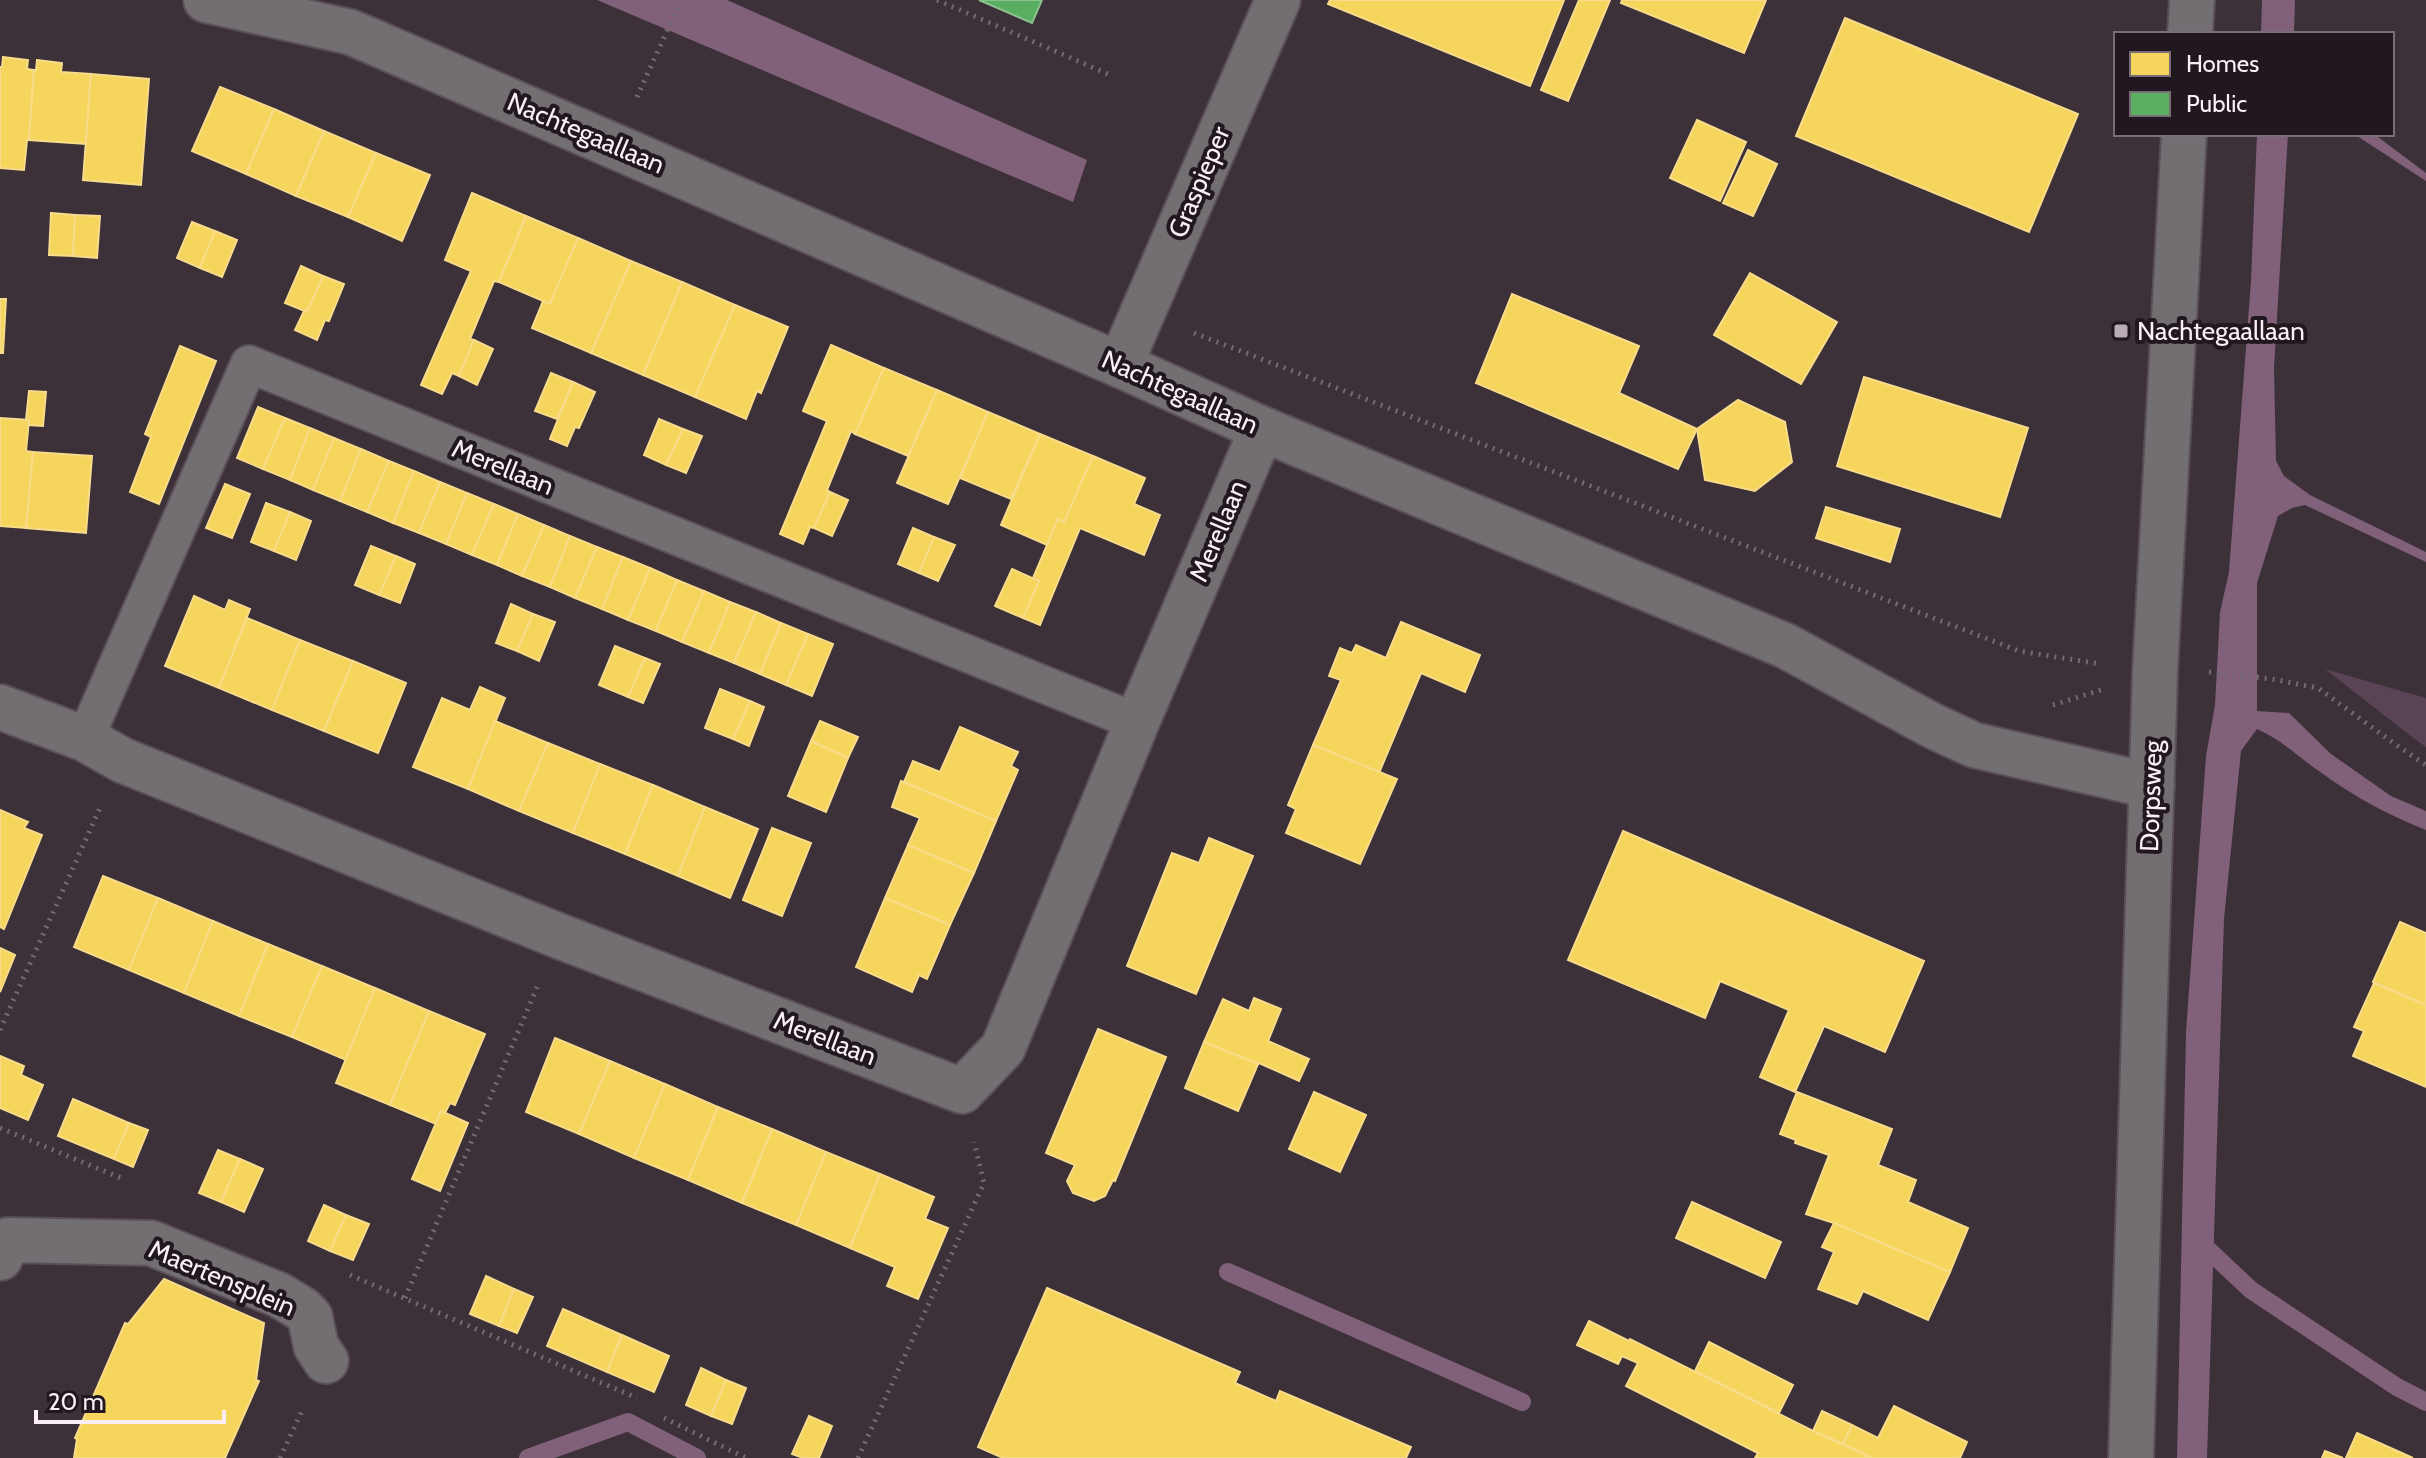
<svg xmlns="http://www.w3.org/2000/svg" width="2426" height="1458" font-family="Cabin,sans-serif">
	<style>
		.green { fill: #594354 }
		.water { fill: #816079 }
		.homes { fill: #f6d55c; stroke: #f8dc8b; stroke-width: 2 }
		.public { fill: #5aae61; stroke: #8bc18e; stroke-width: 2 }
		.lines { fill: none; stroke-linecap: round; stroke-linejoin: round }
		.stream { stroke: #816079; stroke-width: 18 }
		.service-casing { stroke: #5a4f57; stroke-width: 40 }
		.minor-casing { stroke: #5a4f57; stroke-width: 48 }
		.tertiary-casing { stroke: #5a4f57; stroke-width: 48 }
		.path { stroke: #736c70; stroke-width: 5; stroke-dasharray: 2 6; stroke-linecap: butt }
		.service { stroke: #726e71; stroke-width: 36 }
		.minor { stroke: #726e71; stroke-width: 44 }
		.tertiary { stroke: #726e71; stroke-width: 44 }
		.poi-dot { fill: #b9acb5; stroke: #21181f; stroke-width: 3 }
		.labels { text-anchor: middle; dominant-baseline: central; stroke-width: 8; stroke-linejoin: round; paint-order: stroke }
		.street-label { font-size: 26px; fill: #fceef8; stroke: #21181f }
		.poi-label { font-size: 26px; fill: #fceef8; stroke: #21181f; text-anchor: start }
	</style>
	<rect width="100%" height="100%" fill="#3c3039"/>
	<path class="green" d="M2325 669 2426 698V747L2412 737Z"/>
	<g class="water">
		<path d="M597 0H727L1087 160 1073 202Z"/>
		<path d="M2262 0H2295L2294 34H2261Z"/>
		<path d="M2257 134H2288L2274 368 2276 461 2284 476 2310 495 2426 552V562L2305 505 2292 508 2278 516 2257 583V711L2289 713 2331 754 2391 796 2426 811V830C2390 816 2355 797 2323 774 2299 758 2284 741 2257 729L2241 751 2224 919 2207 1458H2177L2186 1032 2206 756 2215 705 2220 612 2229 572 2251 281Z"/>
		<path d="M2354 134H2374L2426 173V181Z"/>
	</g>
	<g class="homes">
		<path d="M1330 0H1564L1530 86 1328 4Z"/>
		<path d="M1579 0H1610L1568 101 1541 90Z"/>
		<path d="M1622 0H1766L1744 53 1621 3Z"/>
		<path d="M1845 18 2078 114 2029 232 1796 136Z"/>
		<path d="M3 57 28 60 27 69 34 70 29 140H27L24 170 0 168V67H2Z"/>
		<path d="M37 60 62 63 61 72 91 74 86 144 29 140 34 70H36Z"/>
		<path d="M91 74 149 79 141 185 83 180Z"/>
		<path d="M220 87 274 109 246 174 192 151Z"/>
		<path d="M274 109 324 131 296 196 246 174Z"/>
		<path d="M1697 120 1746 142 1720 201 1670 178Z"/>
		<path d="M324 131 376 153 348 217 296 196Z"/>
		<path d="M1748 150 1777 164 1753 216 1723 203Z"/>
		<path d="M376 153 430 175 402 241 348 217Z"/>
		<path d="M472 193 526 216 499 282 494 281 470 339 474 340 459 376 452 373 442 394 421 385 471 271 445 260Z"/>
		<path d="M51 213 75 215 73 256 49 255Z"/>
		<path d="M75 215 100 216 97 258 73 256Z"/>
		<path d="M526 216 578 238 550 304 499 282Z"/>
		<path d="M192 222 215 231 200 268 177 258Z"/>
		<path d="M215 231 237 240 222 277 200 268Z"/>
		<path d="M578 238 631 261 591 353 532 328 543 301 550 304Z"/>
		<path d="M631 261 682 282 643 375 591 353Z"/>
		<path d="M301 266 323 276 307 312 285 303Z"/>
		<path d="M1750 273 1837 322 1801 384 1714 335Z"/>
		<path d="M323 276 344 284 329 321 325 320 317 340 295 330 304 311 307 312Z"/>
		<path d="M682 282 735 305 695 397 643 375Z"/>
		<path d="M1512 294 1639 346 1619 393 1697 429 1678 469 1476 383Z"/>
		<path d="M0 299H6L3 353H0Z"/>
		<path d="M735 305 788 327 761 393 757 391 746 419 695 397Z"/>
		<path d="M474 340 493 349 477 385 459 376Z"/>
		<path d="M831 345 884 368 855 434 851 431 827 490 830 492 814 528 810 527 803 544 780 534 827 421 803 411Z"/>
		<path d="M180 346 216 361 159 504 130 492 151 437 145 434Z"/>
		<path d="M884 368 937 390 908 456 855 434Z"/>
		<path d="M551 373 573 382 557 419 535 411Z"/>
		<path d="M1864 377 2028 428 2000 517 1837 466Z"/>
		<path d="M573 382 595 392 579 428 575 427 567 446 550 439Z"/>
		<path d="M937 390 988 412 948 504 897 483Z"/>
		<path d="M29 391 46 392 43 426 28 425 29 420H26Z"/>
		<path d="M1738 400 1785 422 1792 462 1755 491 1705 480 1697 429Z"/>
		<path d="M258 407 285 418 263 469 237 458Z"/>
		<path d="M988 412 1040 434 1011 499 960 478Z"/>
		<path d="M0 418 29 420 26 451 33 452 26 528 0 526Z"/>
		<path d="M285 418 310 428 290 480 263 469Z"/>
		<path d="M659 419 683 429 666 465 644 455Z"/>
		<path d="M310 428 334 438 313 490 290 480Z"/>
		<path d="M683 429 702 436 686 473 666 465Z"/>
		<path d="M1040 434 1093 456 1064 522 1058 519 1047 545 1001 525Z"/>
		<path d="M334 438 361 449 340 501 313 490Z"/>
		<path d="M361 449 389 461 367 512 340 501Z"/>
		<path d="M33 452 92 456 86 533 26 528Z"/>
		<path d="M1093 456 1145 478 1134 504 1160 515 1144 555 1080 528 1040 625 1023 618 1039 581 1033 578 1058 519 1064 522Z"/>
		<path d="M389 461 414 471 393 523 367 512Z"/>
		<path d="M414 471 440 482 419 533 393 523Z"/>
		<path d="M440 482 467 493 446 544 419 533Z"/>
		<path d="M225 484 250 494 232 538 206 528Z"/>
		<path d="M830 492 848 500 832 536 814 528Z"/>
		<path d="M467 493 494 504 472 555 446 544Z"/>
		<path d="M266 503 290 512 274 551 251 542Z"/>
		<path d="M494 504 518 514 497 565 472 555Z"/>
		<path d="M1826 507 1900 529 1890 562 1816 538Z"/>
		<path d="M290 512 311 521 296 560 274 551Z"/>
		<path d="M518 514 544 525 522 576 497 565Z"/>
		<path d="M544 525 570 536 550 587 522 576Z"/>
		<path d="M913 528 934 537 919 573 898 564Z"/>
		<path d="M570 536 597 547 575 598 550 587Z"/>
		<path d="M934 537 955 545 938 581 919 573Z"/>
		<path d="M371 546 396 556 379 595 355 585Z"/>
		<path d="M597 547 623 557 602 609 575 598Z"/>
		<path d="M396 556 415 564 400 603 379 595Z"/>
		<path d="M623 557 650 568 628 620 602 609Z"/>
		<path d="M650 568 677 580 656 631 628 620Z"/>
		<path d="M1012 569 1039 581 1023 618 995 606Z"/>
		<path d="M677 580 704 591 682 642 656 631Z"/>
		<path d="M704 591 730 602 709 653 682 642Z"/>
		<path d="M194 596 225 610 229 600 250 609 219 688 165 666Z"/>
		<path d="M730 602 756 612 734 663 709 653Z"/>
		<path d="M511 604 533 614 517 651 496 643Z"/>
		<path d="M756 612 781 623 760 674 734 663Z"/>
		<path d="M533 614 555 622 539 661 517 651Z"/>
		<path d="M247 618 300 640 272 710 219 688Z"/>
		<path d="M1401 622 1480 655 1465 692 1421 673 1379 773 1313 745 1341 680 1329 676 1340 648 1352 653 1356 645 1386 658Z"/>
		<path d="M781 623 808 634 786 685 760 674Z"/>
		<path d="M808 634 833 644 812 696 786 685Z"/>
		<path d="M300 640 353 661 324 731 272 710Z"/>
		<path d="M615 646 645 658 628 697 599 685Z"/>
		<path d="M645 658 660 664 643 703 628 697Z"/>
		<path d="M353 661 406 683 378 753 324 731Z"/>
		<path d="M480 687 505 698 468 789 413 767 442 698 470 710Z"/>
		<path d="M720 689 750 701 733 739 705 728Z"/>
		<path d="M750 701 764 707 749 746 733 739Z"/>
		<path d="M495 721 548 743 519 811 468 789Z"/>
		<path d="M820 721 858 737 848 758 811 741Z"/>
		<path d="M960 727 1018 752 1011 766 1018 770 996 821 904 782 913 761 940 772Z"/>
		<path d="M811 741 848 758 826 812 788 796Z"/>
		<path d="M548 743 600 764 573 833 519 811Z"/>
		<path d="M1313 745 1397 779 1360 864 1286 833 1296 809 1288 805Z"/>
		<path d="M600 764 653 785 625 854 573 833Z"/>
		<path d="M901 781 996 821 974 873 908 845 920 818 892 807Z"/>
		<path d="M653 785 705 807 678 876 625 854Z"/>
		<path d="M705 807 758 829 730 898 678 876Z"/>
		<path d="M0 810 28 822 24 828 42 835 4 929 0 927Z"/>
		<path d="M772 828 811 843 782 916 743 900Z"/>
		<path d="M1623 831 1924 961 1885 1052 1824 1026 1795 1092 1760 1077 1789 1010 1720 981 1705 1018 1568 960Z"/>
		<path d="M1209 838 1253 856 1196 994 1127 966 1172 853 1199 863Z"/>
		<path d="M908 845 974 873 950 925 885 898Z"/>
		<path d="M103 876 158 898 129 970 74 947Z"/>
		<path d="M158 898 213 921 184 993 129 970Z"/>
		<path d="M885 898 950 925 927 979 919 975 912 992 856 967Z"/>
		<path d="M213 921 268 944 239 1016 184 993Z"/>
		<path d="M2400 922 2426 933V1005L2373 982Z"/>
		<path d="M268 944 322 966 292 1037 239 1016Z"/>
		<path d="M0 948 15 955 0 992Z"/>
		<path d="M322 966 375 988 346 1060 292 1037Z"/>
		<path d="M2374 983 2426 1005V1087L2353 1056 2364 1031 2354 1027Z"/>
		<path d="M375 988 429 1011 390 1105 336 1083Z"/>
		<path d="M1254 998 1281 1009 1268 1041 1309 1059 1299 1081 1259 1063 1258 1064 1204 1042 1223 999 1249 1011Z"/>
		<path d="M429 1011 485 1034 455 1105 450 1103 445 1113 441 1111 436 1124 390 1105Z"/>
		<path d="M1098 1029 1166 1057 1115 1181 1113 1180 1105 1196 1094 1201 1073 1193 1067 1181 1075 1165 1046 1153Z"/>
		<path d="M555 1038 610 1061 579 1134 526 1112Z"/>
		<path d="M1204 1042 1258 1064 1238 1111 1185 1088Z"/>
		<path d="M0 1056 24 1066 21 1075 43 1085 28 1120 0 1108Z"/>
		<path d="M610 1061 665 1084 634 1158 579 1134Z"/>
		<path d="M665 1084 718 1107 688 1180 634 1158Z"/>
		<path d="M1314 1092 1366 1115 1340 1172 1289 1149Z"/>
		<path d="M1797 1092 1892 1129 1878 1165 1916 1180 1908 1202 1968 1228 1950 1272 1834 1223 1806 1214 1829 1155 1795 1143 1796 1140 1780 1134Z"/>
		<path d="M73 1099 129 1123 114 1159 58 1136Z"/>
		<path d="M718 1107 772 1129 742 1203 688 1180Z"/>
		<path d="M441 1111 468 1123 440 1191 412 1179Z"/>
		<path d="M129 1123 148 1130 133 1167 114 1159Z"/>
		<path d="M772 1129 826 1152 796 1225 742 1203Z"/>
		<path d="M218 1150 240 1159 221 1202 199 1193Z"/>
		<path d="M826 1152 880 1174 850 1248 796 1225Z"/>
		<path d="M240 1159 263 1169 244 1212 221 1202Z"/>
		<path d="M880 1174 934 1197 925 1219 948 1228 918 1299 887 1286 895 1267 850 1248Z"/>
		<path d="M1692 1202 1781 1242 1765 1278 1676 1238Z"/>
		<path d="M324 1205 346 1215 330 1251 308 1241Z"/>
		<path d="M346 1215 369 1224 353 1260 330 1251Z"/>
		<path d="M1834 1223 1950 1272 1928 1320 1863 1291 1857 1304 1818 1289 1834 1252 1822 1247Z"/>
		<path d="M486 1276 514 1289 499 1326 470 1314Z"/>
		<path d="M164 1279 264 1323 256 1380 259 1381 225 1458H74L77 1439 75 1438 125 1323 128 1324Z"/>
		<path d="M1047 1288 1240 1372 1235 1383 1276 1401 1280 1391 1411 1447 1406 1458H1003L978 1447Z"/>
		<path d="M514 1289 533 1297 517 1333 499 1326Z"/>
		<path d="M563 1309 622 1335 607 1372 547 1346Z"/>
		<path d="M1589 1321 1629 1341 1630 1339 1813 1431 1872 1458H1755L1758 1453 1626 1386 1638 1363 1622 1356 1618 1364 1577 1345Z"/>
		<path d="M622 1335 669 1356 654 1392 607 1372Z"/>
		<path d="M1709 1342 1793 1385 1779 1413 1695 1371Z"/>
		<path d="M701 1368 726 1380 711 1416 686 1405Z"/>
		<path d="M726 1380 746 1388 732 1424 711 1416Z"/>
		<path d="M1894 1406 1967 1442 1960 1458H1872L1843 1444 1852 1425 1878 1438Z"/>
		<path d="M1822 1411 1852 1425 1843 1444 1813 1431Z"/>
		<path d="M809 1416 832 1426 819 1458H803L792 1454Z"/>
		<path d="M2357 1433 2413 1458H2346Z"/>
		<path d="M2325 1451 2343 1458H2322Z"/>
	</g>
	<path class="public" d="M979 0H1042L1032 23Z"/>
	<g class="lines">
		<g class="stream">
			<path d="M2201 1243 2251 1290 2397 1387 2426 1402"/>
			<path d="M1228 1272 1522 1402"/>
			<path d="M528 1458 628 1422 697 1458"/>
		</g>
		<g class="service-casing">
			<path id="service" d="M85 739 249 364 1137 722"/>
		</g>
		<g class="minor-casing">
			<g id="minor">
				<path d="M206 0 350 32 362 37 1120 365 1262 429 1786 646 1933 726 1974 745 2152 786"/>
				<path d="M1120 365 1278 0"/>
				<path d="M0 707 85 739 122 760 559 936 962 1091 1003 1048 1137 722 1262 429"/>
				<path d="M0 1258 8 1240 151 1243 279 1295 302 1309 310 1317 316 1346 326 1361"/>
			</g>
		</g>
		<g class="tertiary-casing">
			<g id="tertiary">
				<path d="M2190 34 2192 0"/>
				<path d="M2131 1458 2155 672 2184 134"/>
			</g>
		</g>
		<g class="path">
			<path d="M937 0 1108 74"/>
			<path d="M637 97 681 0"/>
			<path d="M1194 333 2019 651 2100 664"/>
			<path d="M2209 672 2272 679 2318 688 2399 747 2426 765"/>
			<path d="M2053 705 2101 690"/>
			<path d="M0 1030 100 808"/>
			<path d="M0 1128 121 1178"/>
			<path d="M350 1275 637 1398"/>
			<path d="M405 1298 538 985"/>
			<path d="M664 1418 746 1458"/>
			<path d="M280 1458 303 1409"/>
			<path d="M858 1458 984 1183 974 1142"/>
		</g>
		<use href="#service" class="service"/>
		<use href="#minor" class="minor"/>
		<use href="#tertiary" class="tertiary"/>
	</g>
	<rect class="poi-dot" x="2113" y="323" width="16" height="16" rx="4"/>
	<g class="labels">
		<g class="street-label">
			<text transform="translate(586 133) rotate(23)">Nachtegaallaan</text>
			<text transform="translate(1199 182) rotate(-67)">Graspieper</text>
			<text transform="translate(1180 392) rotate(24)">Nachtegaallaan</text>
			<text transform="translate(503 467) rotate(22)">Merellaan</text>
			<text transform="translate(1218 531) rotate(-67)">Merellaan</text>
			<text transform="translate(2151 796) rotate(-88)">Dorpsweg</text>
			<text transform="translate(825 1038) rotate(21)">Merellaan</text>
			<text transform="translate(222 1278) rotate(23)">Maertensplein</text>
		</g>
		<g class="poi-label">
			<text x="2137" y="331">Nachtegaallaan</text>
		</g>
	</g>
	<rect x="2114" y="32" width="280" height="104" fill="#21181f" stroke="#796e76" stroke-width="2"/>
	<rect x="2130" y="52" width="40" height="24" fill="#f6d55c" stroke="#796e76" stroke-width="2"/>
	<text x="2186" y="72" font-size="24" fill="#fceef8">Homes</text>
	<rect x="2130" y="92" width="40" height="24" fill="#5aae61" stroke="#796e76" stroke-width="2"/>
	<text x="2186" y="112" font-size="24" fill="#fceef8">Public</text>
	<path d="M36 1410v12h188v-12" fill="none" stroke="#fceef8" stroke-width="4"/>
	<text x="48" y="1410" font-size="24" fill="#fceef8" stroke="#21181f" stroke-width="6" paint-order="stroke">20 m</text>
</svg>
